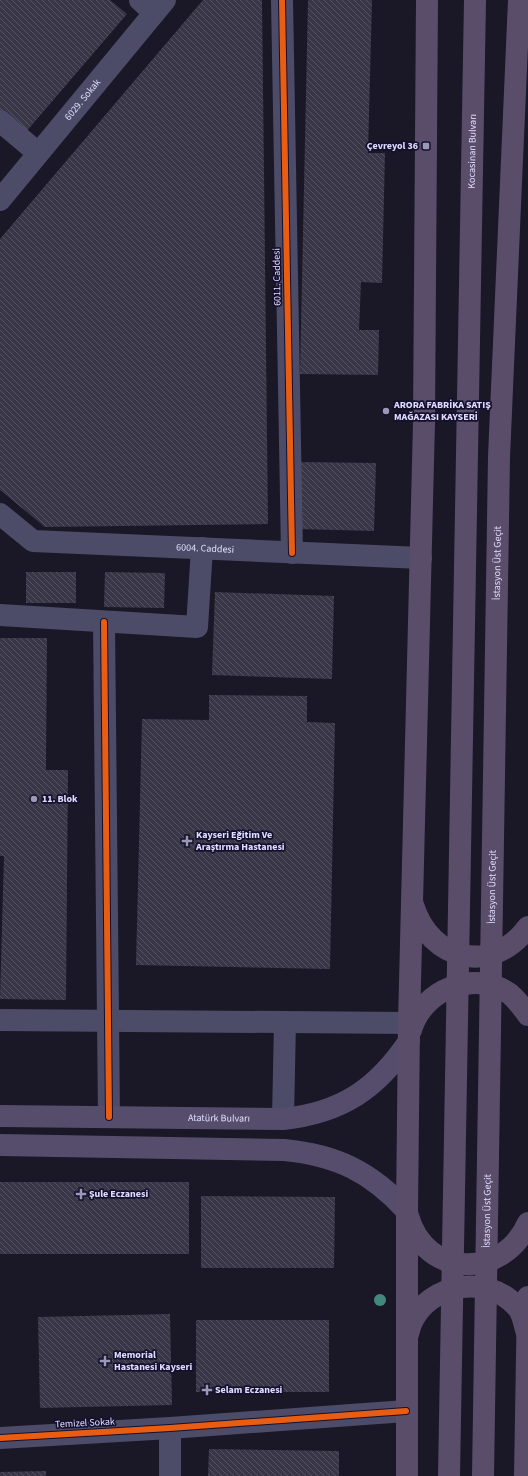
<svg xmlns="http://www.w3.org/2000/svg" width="528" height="1476" font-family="'Source Sans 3',sans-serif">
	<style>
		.building { fill: url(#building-back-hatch) }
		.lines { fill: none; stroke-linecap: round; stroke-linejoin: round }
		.minor { stroke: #4c4c68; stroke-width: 22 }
		.primary { stroke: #564d6c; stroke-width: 22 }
		.trunk { stroke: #5a4d6a; stroke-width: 22 }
		.cycleway-casing { stroke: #15102e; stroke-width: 8 }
		.cycleway { stroke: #e95d12; stroke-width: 6 }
		.tree { fill: #41897d }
		.poi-dot { fill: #9b98b3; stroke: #15102e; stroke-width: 1.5 }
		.labels { text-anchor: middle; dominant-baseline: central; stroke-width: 3.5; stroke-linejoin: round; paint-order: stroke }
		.street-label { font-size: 10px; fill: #e0ddff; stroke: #15102e }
		.poi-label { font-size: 10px; font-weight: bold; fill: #e0ddff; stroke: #15102e; text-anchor: start }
	</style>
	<defs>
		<pattern id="building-back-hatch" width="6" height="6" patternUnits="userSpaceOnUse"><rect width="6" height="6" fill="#393648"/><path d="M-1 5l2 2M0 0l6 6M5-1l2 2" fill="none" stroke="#555363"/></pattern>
	</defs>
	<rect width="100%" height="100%" fill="#1a1727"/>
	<g class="building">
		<path d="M0 0H110L127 14 25 133 0 111Z"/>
		<path d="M203 0H262L268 524 45 527 0 490V239Z"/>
		<path d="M308 0H372L368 153H385L382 283 361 282 359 330H379L378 375 300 374Z"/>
		<path d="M298 462 376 463 374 531 297 529Z"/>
		<rect x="26" y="572" width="50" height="31"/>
		<path d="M105 572 165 573 164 608 104 607Z"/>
		<path d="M215 592 334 596 332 679 212 675Z"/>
		<path d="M0 638H47L46 770H68L66 1000 0 999 4 856H0Z"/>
		<path d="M209 695 307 696V722L335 723 330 969 136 965 142 719 209 720Z"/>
		<rect x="0" y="1182" width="189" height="72"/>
		<path d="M201 1196 335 1197 334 1268H201Z"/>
		<path d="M170 1314 172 1405 40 1408 38 1317Z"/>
		<rect x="196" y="1320" width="133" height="72"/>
		<path d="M209 1449 339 1451V1476H208Z"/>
		<path d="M46 1471V1476H0V1472Z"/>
	</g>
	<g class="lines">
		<g class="minor">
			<path d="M140 0 154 13"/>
			<path d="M282 0 292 553"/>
			<path d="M0 121 38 153"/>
			<path id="s1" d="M0 200 165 0"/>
			<path id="s2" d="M0 514 33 541 421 558"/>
			<path d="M0 615 197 627 202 548"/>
			<path d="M104 622 109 1117"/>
			<path d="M0 1020 409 1023"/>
			<path d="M283 1119 285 1022"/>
			<path d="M0 1438 170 1428 406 1411"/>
			<path d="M170 1476V1428"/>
		</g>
		<g class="primary">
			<path id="s3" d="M0 1116 283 1119C341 1113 377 1089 409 1041"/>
			<path d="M0 1145 284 1150C337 1155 371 1172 407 1211"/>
		</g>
		<g class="trunk">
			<path d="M413 905C430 961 492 976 528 927"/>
			<path d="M411 1030C423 989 474 969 510 994 517 1000 523 1008 528 1015"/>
			<path d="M408 1216C425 1278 503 1280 528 1223"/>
			<path d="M408 1334C418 1286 485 1270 517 1307 522 1312 524 1322 526 1330"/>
			<path d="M407 1476V1211L409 1023 424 422 427 0"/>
			<path id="s4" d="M449 1476 475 0"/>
			<path id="s5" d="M483 1476 499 457 519 0"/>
			<path d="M525 1476 528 1297"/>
		</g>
		<g class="cycleway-casing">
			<g id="cycleway">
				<path d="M282 0 292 553"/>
				<path d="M104 622 109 1117"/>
				<path d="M0 1438 170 1428 406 1411"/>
			</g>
		</g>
		<use href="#cycleway" class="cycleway"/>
	</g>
	<circle class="tree" cx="380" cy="1300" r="6"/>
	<g class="poi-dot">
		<rect x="422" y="142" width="8" height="8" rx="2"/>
		<circle cx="386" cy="411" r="4"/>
		<circle cx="34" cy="799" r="4"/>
		<path d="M185 835h4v4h4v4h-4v4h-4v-4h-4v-4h4z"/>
		<path d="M79 1188h4v4h4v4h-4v4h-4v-4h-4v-4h4z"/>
		<path d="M103 1355h4v4h4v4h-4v4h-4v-4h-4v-4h4z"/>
		<path d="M205 1384h4v4h4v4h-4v4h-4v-4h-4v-4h4z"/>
	</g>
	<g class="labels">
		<g class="street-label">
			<text stroke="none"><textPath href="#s1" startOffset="130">6029. Sokak</textPath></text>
			<text stroke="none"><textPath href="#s4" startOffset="1325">Kocasinan Bulvarı</textPath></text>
			<text transform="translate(277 277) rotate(-91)">6011. Caddesi</text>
			<text stroke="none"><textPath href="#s2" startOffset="215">6004. Caddesi</textPath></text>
			<text stroke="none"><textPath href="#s5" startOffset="913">İstasyon Üst Geçit</textPath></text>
			<text stroke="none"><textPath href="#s5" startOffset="589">İstasyon Üst Geçit</textPath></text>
			<text stroke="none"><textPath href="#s3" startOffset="219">Atatürk Bulvarı</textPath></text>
			<text stroke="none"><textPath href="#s5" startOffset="265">İstasyon Üst Geçit</textPath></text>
			<text transform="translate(85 1423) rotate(-3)">Temizel Sokak</text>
		</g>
		<g class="poi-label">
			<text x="418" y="146" text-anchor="end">Çevreyol 36</text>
			<text x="394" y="405">ARORA FABRİKA SATIŞ<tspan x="394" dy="12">MAĞAZASI KAYSERİ</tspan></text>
			<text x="42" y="799">11. Blok</text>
			<text x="196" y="835">Kayseri Eğitim Ve<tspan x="196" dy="12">Araştırma Hastanesi</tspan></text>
			<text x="89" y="1194">Şule Eczanesi</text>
			<text x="114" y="1355">Memorial<tspan x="114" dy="12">Hastanesi Kayseri</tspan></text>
			<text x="215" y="1390">Selam Eczanesi</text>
		</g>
	</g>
</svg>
